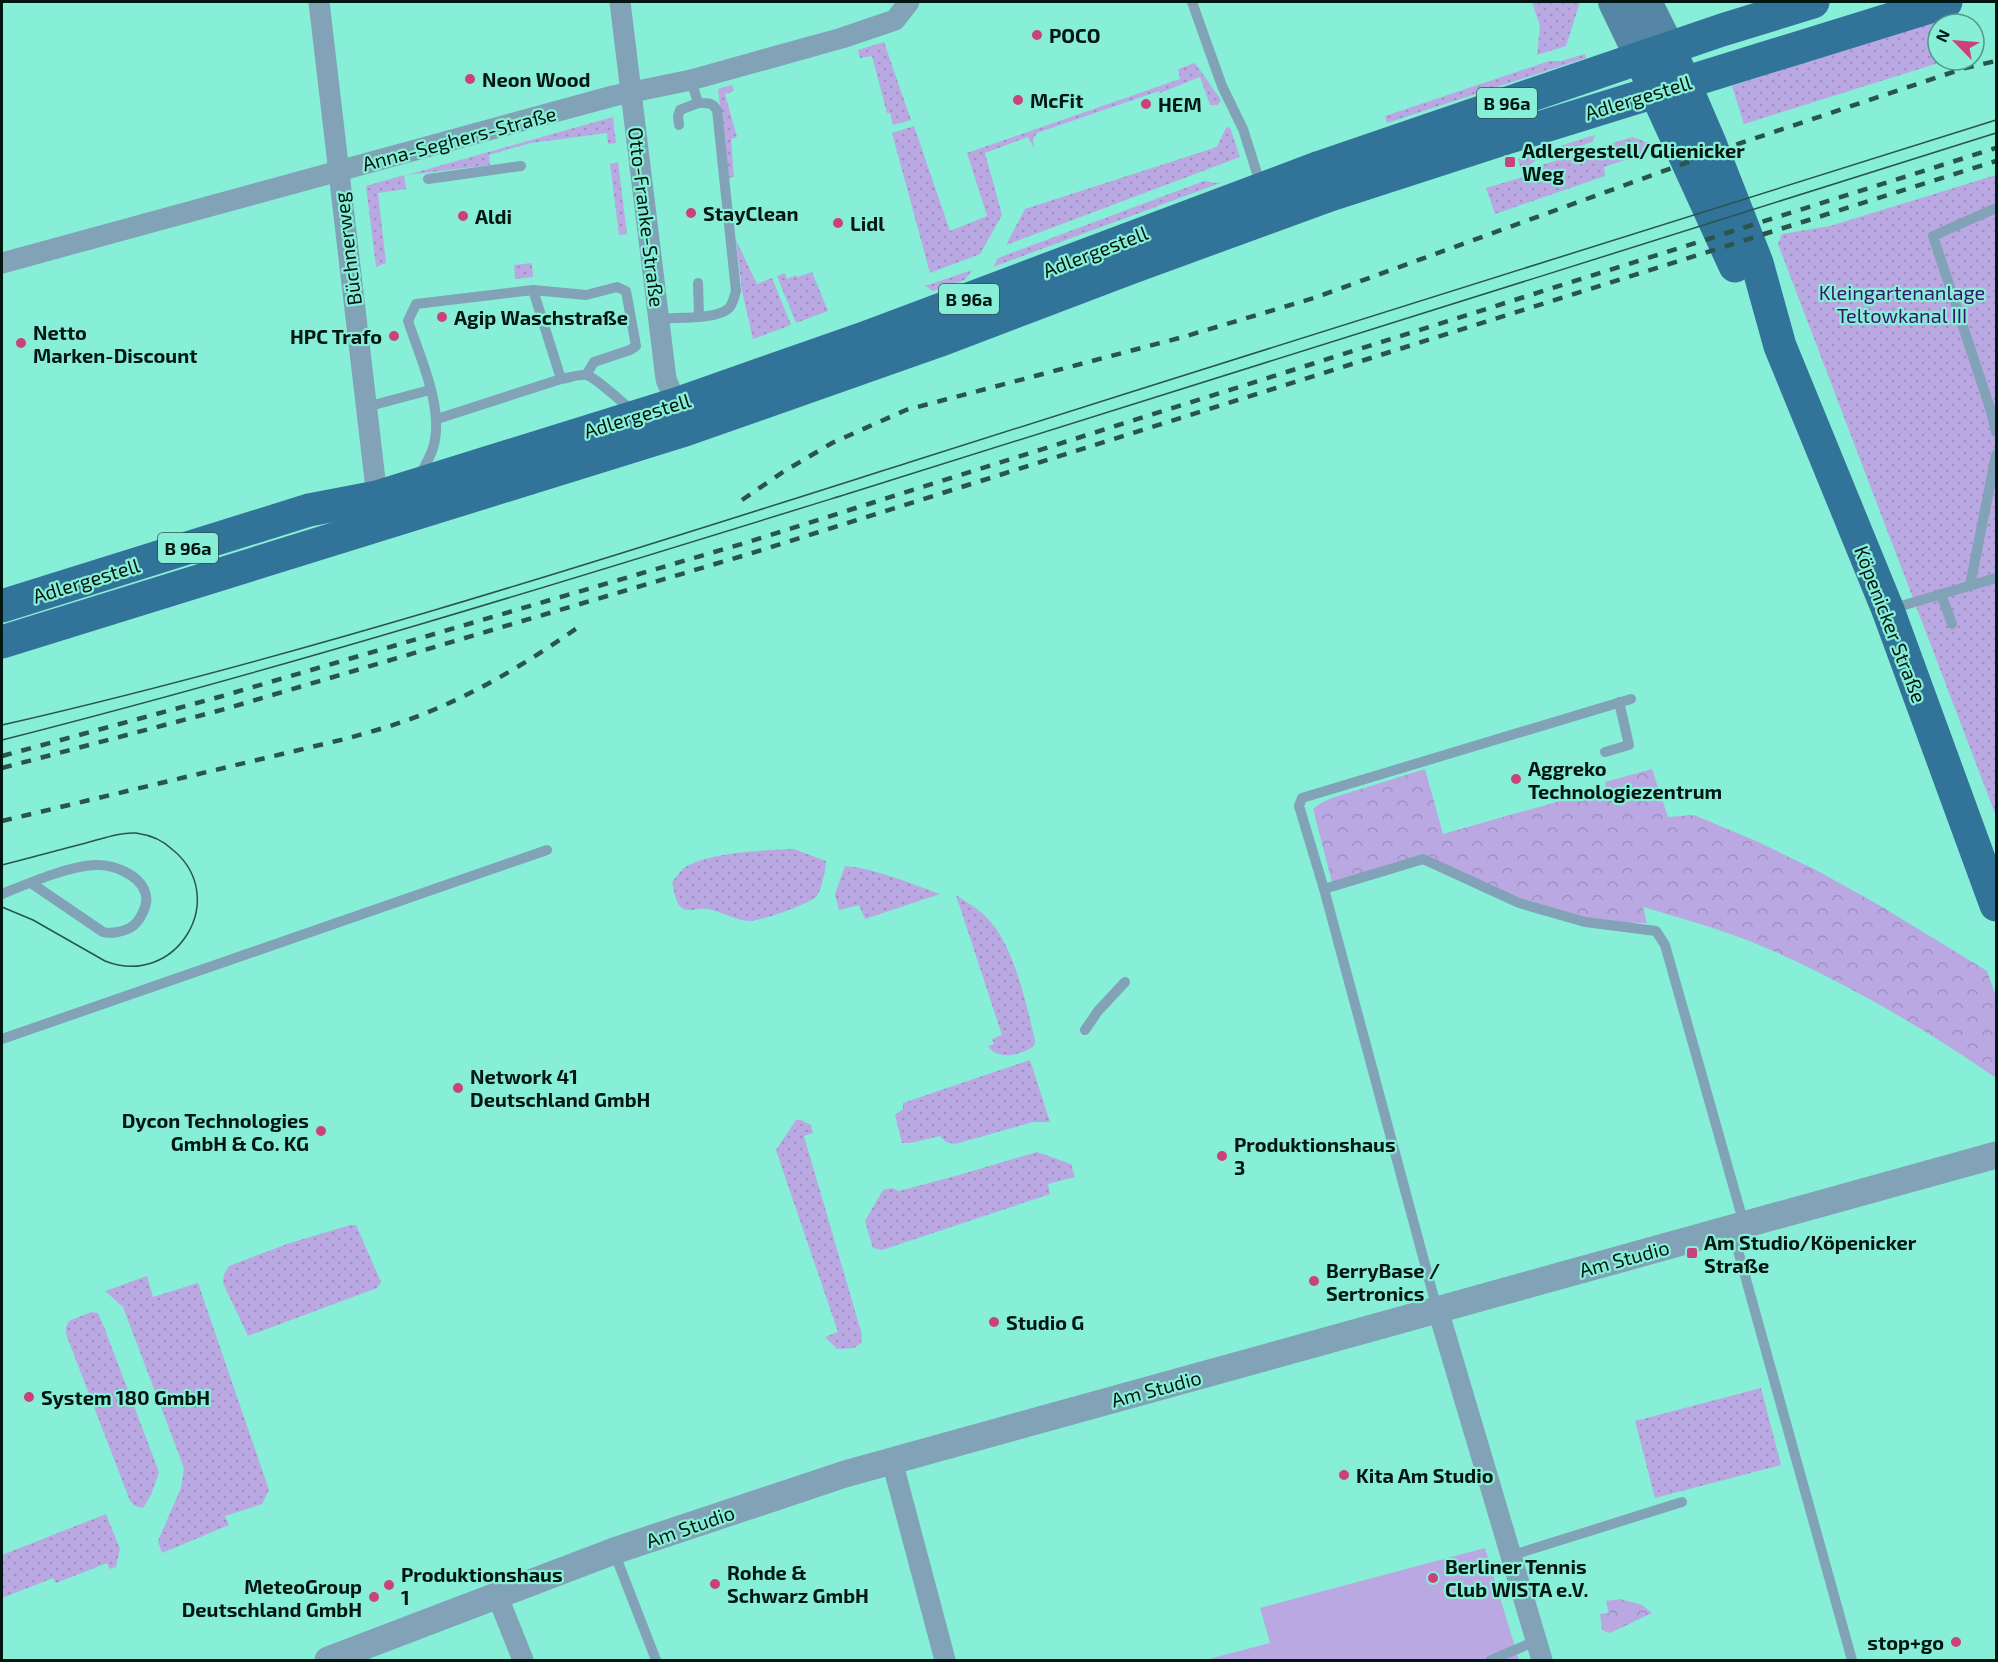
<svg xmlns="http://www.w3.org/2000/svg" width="1998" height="1662" font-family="'Exo 2',sans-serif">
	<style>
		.grass { fill: url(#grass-dots) }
		.park { fill: url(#park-crowns) }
		.pitch { fill: #baa8e3 }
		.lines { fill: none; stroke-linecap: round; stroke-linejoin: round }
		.service { stroke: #82a2b7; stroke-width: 10 }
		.minor { stroke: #82a2b7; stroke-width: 21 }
		.tertiary { stroke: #82a2b7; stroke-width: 27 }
		.secondary { stroke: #5686a6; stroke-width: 32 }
		.primary { stroke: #32739a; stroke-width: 33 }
		.tram { stroke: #29554b; stroke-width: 1.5 }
		.rail { stroke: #29554b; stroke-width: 4.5; stroke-dasharray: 10 10; stroke-linecap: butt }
		.poi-dot { fill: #ca417b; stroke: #87eed7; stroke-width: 2 }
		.labels { text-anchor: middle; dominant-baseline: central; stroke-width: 4.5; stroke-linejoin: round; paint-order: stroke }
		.shield { fill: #87eed7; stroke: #2a574d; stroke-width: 1.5 }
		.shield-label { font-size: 18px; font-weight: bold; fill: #021612 }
		.poi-label { font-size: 20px; font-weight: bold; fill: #021612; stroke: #87eed7; text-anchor: start }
		.street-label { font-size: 20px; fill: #021612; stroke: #87eed7 }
		.park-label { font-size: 20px; fill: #3a1469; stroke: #87eed7 }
	</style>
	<defs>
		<pattern id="grass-dots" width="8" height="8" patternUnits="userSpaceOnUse" patternTransform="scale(1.5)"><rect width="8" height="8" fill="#baa8e3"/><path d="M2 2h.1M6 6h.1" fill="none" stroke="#9e90c2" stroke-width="1.8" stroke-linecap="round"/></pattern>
		<pattern id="park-crowns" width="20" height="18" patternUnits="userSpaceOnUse" patternTransform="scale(1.5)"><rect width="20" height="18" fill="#baa8e3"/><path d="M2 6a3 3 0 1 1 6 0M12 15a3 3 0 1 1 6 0" fill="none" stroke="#9e90c2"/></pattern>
	</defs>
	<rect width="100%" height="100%" fill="#87eed7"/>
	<g class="grass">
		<path d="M1532 2H1580L1566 46 1537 55 1540 26Z"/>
		<path d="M1943 14 1947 24H1938V60H1948L1744 124 1732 86 1827 55Z"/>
		<path d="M884 42 911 120 893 125 890 113H887L872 56 860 58 858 50Z"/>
		<path d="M1585 54 1586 58 1387 123 1385 116 1549 61H1561Z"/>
		<path d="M1195 63 1221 100 1218 105H1210L1200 77 1160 93 1159 91 1037 133 1033 139 1034 148 1028 137 985 153 1002 215 980 254 930 273 892 133 914 126 950 231 987 216 967 153 1180 79 1178 69Z"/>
		<path d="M732 85 734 91 725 94 737 137 731 139 734 177 729 178 718 89Z"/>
		<path d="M613 117 616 143 608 144 607 133 531 143 489 155 490 165 407 175Z"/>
		<path d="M1230 127 1240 157 1006 245 1025 209 1217 147 1226 128Z"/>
		<path d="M1595 135 1592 142 1589 143 1538 159 1521 171 1518 159Z"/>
		<path d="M1632 137 1662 148 1604 167 1605 176 1495 214 1486 188 1523 177 1539 166Z"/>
		<path d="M618 162 627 234 619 235 610 164Z"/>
		<path d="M404 175 406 189 378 193 386 263 376 267 366 186Z"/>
		<path d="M1996 175V816L1778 244 1782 234 1830 226Z"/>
		<path d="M1204 181 1216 183 1223 182 993 267 998 258Z"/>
		<path d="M736 240 757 284 772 278 791 325 753 339 742 291Z"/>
		<path d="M532 263 533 277 515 279 514 265Z"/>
		<path d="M972 270 965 280 933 291 925 286Z"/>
		<path d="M812 272 828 311 796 323 777 276 785 273 787 279 796 275 797 277Z"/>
		<path d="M794 849 826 861C826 868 821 891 817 896 810 904 758 922 748 921 735 920 722 912 708 909 700 907 690 913 682 908 675 903 674 890 672 882 676 878 679 872 684 868 707 852 767 850 794 849Z"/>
		<path d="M845 866C877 869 909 883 940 894L865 919 859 905 839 910 835 894Z"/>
		<path d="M956 895C966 902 978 908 986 917 1013 942 1027 1005 1035 1041L1034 1046C1022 1055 997 1061 988 1046L994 1044 992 1039 1002 1035Z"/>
		<path d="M1030 1060 1050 1122H1033L955 1144 946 1142 940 1136 910 1143H902L895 1115 903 1109V1103Z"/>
		<path d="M796 1120H801L811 1125 813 1133 804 1136 862 1335 861 1343 854 1348 837 1349 825 1337 838 1332 776 1150Z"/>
		<path d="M1037 1152 1071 1164 1075 1177 1048 1184 1050 1194 882 1250 873 1248 865 1221 883 1190 892 1188 899 1191 959 1175Z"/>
		<path d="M350 1225H356L381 1282 377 1288 248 1336 223 1283 224 1274 229 1266 287 1244Z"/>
		<path d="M147 1276 153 1297 198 1283 269 1490 262 1504 225 1516 229 1525 162 1553 158 1541 181 1488 184 1468 123 1307 105 1291Z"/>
		<path d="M91 1312 98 1313 104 1327 159 1472 151 1495 143 1508 135 1506 130 1501 66 1334V1327L69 1321Z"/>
		<path d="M1761 1388 1781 1465 1655 1498 1635 1421Z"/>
		<path d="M106 1514 120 1549 116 1567 110 1569 107 1563 56 1583 53 1578 2 1598V1555Z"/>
	</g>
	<g class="park">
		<path d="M1425 769 1443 834 1606 788 1605 782 1652 769 1668 817 1694 815 1756 841 1816 870 1879 905 1987 971 1996 996V1078C1919 1025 1839 978 1752 942 1717 928 1680 918 1643 907L1647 923 1585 922 1519 903 1423 859 1333 886 1313 809 1321 803 1332 798Z"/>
		<path d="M1620 1599 1642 1605 1652 1613 1610 1633 1602 1630 1600 1614 1609 1613 1606 1601Z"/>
	</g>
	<path class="pitch" d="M1485 1548 1519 1660H1205L1270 1643 1260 1608Z"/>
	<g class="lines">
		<g class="service">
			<path d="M1192 2 1222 86 1243 129 1261 186"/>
			<path d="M679 125 678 116 680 110 698 103"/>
			<path d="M428 179 521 166"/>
			<path d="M1996 208 1933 236 1990 408 1996 432"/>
			<path d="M698 283 699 316"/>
			<path d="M659 319C676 317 717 320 729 308 733 304 734 297 736 291L717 110C712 102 707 103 698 103L691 80"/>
			<path d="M561 379C568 378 579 374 586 375 594 376 624 404 633 411"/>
			<path d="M366 407 430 390"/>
			<path d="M437 419 561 379 533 290"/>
			<path d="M419 478C423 468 430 458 433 448 445 410 420 357 408 321L416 304 533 290 586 295 617 287 626 291 636 346 630 350 594 362 586 375"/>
			<path d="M1970 585 1996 455"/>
			<path d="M1941 594 1952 624"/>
			<path d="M1891 609 1996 578"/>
			<path d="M1605 752 1629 745 1619 702"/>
			<path d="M1324 889 1299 806 1302 798 1631 699"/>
			<path d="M2 894C27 884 68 866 95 865 112 864 139 874 145 892 150 903 140 922 130 928 122 932 111 934 103 932L31 883"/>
			<path d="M1085 1030 1098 1011 1125 982"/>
			<path d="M2 1039 547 850"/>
			<path d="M1732 1229 1852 1660"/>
			<path d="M1437 1309 1324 889 1420 860 1423 859 1519 903 1585 922 1656 931 1665 945 1744 1224"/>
			<path d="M614 1552 656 1660"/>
			<path d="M1510 1556 1682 1502"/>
			<path d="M1491 1660 1536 1641"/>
		</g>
		<g class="minor">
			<path d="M319 2 377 497"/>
			<path d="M620 2 666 379 676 404"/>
			<path d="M2 263 613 96 691 80 842 38 895 20 909 2"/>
			<path d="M1438 1310 1542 1660"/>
			<path d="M892 1461 945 1660"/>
			<path d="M497 1595 523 1660"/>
		</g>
		<path class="tertiary" d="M328 1660 614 1551 845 1474 1996 1155"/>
		<g class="secondary">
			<path d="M1614 2 1641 58"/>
			<path d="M1646 2 1669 48"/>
		</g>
		<g class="primary">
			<path d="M1676 64 1710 143 1757 263 1780 346 1888 610 1996 905"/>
			<path d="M1647 73 1735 266"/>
			<path d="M2 606 309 510 377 497 676 404 864 338 1320 167 1722 30 1813 2"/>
			<path d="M2 642 685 430 938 341 1130 268 1330 195 1503 139 1946 2"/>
		</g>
		<g class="tram">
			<path d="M2 725C308 655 608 558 907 463 1270 348 1633 232 1996 120"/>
			<path d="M2 740C286 668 566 581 847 494 1230 375 1613 253 1996 133"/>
			<path d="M2 865C30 858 58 850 86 843 102 839 119 832 136 833 150 835 163 840 173 850 231 898 176 989 105 961L33 920 2 907"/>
		</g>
		<g class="rail">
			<path d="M742 500 783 472 832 443 906 410 1183 337 1314 298 1738 144 1965 68 1996 61"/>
			<path d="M2 756 219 697 745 543 1996 148"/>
			<path d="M2 768 225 709 749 554 1996 161"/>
			<path d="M2 821 349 738C366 733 385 728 402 722 468 699 528 663 584 623"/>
		</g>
	</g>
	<g class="poi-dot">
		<circle cx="1037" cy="35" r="6"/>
		<circle cx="470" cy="79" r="6"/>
		<circle cx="1018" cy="100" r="6"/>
		<circle cx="1146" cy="104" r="6"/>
		<rect x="1504" y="156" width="12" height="12" rx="3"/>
		<circle cx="691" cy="213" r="6"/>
		<circle cx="463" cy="216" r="6"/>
		<circle cx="838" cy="223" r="6"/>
		<circle cx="442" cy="317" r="6"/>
		<circle cx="394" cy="336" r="6"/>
		<circle cx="21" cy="343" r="6"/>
		<circle cx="1516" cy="779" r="6"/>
		<circle cx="458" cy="1088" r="6"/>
		<circle cx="321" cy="1131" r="6"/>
		<circle cx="1222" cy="1156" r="6"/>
		<rect x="1686" y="1247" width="12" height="12" rx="3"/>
		<circle cx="1314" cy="1281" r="6"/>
		<circle cx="994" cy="1322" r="6"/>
		<circle cx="29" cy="1397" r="6"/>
		<circle cx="1344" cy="1475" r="6"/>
		<circle cx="1433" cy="1578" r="6"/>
		<circle cx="715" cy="1584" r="6"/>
		<circle cx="389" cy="1585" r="6"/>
		<circle cx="374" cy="1597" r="6"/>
		<circle cx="1956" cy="1642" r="6"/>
	</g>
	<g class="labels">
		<g class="shield">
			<rect x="1477" y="88" width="60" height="30" rx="4.5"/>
			<rect x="939" y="284" width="60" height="30" rx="4.5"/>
			<rect x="158" y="533" width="60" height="30" rx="4.5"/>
		</g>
		<g class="shield-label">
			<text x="1507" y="103">B 96a</text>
			<text x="969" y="299">B 96a</text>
			<text x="188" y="548">B 96a</text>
		</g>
		<g class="poi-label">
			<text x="1049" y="35">POCO</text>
			<text x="482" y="79">Neon Wood</text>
			<text x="1030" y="100">McFit</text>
			<text x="1158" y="104">HEM</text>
			<text x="1522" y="150">Adlergestell/Glienicker<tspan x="1522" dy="23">Weg</tspan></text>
			<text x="703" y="213">StayClean</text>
			<text x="475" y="216">Aldi</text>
			<text x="850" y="223">Lidl</text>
			<text x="454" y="317">Agip Waschstraße</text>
			<text x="33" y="332">Netto<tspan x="33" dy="23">Marken-Discount</tspan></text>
			<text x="382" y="336" text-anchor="end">HPC Trafo</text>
			<text x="1528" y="768">Aggreko<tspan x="1528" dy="23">Technologiezentrum</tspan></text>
			<text x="470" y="1076">Network 41<tspan x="470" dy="23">Deutschland GmbH</tspan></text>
			<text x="309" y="1120" text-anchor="end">Dycon Technologies<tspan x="309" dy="23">GmbH &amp; Co. KG</tspan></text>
			<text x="1234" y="1144">Produktionshaus<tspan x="1234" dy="23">3</tspan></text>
			<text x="1704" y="1242">Am Studio/Köpenicker<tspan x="1704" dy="23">Straße</tspan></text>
			<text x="1326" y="1270">BerryBase /<tspan x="1326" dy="23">Sertronics</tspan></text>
			<text x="1006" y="1322">Studio G</text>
			<text x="41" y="1397">System 180 GmbH</text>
			<text x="1356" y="1475">Kita Am Studio</text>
			<text x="1445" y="1566">Berliner Tennis<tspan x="1445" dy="23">Club WISTA e.V.</tspan></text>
			<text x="727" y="1572">Rohde &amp;<tspan x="727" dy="23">Schwarz GmbH</tspan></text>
			<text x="401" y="1574">Produktionshaus<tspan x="401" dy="23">1</tspan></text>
			<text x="362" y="1586" text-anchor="end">MeteoGroup<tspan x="362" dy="23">Deutschland GmbH</tspan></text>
			<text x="1944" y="1642" text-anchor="end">stop+go</text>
		</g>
		<g class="street-label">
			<text transform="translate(1638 97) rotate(-17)">Adlergestell</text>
			<text transform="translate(459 138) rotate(-15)">Anna-Seghers-Straße</text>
			<text transform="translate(647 217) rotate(83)">Otto-Franke-Straße</text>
			<text transform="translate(347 249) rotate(-97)">Büchnerweg</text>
			<text transform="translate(1095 251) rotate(-21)">Adlergestell</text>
			<text transform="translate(637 415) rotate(-17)">Adlergestell</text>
			<text transform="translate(86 580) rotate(-17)">Adlergestell</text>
			<text transform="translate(1891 624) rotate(69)">Köpenicker Straße</text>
			<text transform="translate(1624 1258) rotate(-15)">Am Studio</text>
			<text transform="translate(1156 1388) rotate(-15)">Am Studio</text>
			<text transform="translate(690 1526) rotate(-19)">Am Studio</text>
		</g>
		<g class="park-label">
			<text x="1902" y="292">Kleingartenanlage<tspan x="1902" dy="23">Teltowkanal III</tspan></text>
		</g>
	</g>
	<rect width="1998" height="1662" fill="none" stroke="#021612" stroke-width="6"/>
	<g transform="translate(1956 42) rotate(295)"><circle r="28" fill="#87eed7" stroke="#529888" stroke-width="1.5"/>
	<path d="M0-4.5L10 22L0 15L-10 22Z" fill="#ca417b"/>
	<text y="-9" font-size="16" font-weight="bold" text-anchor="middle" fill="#021612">N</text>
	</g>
</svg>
